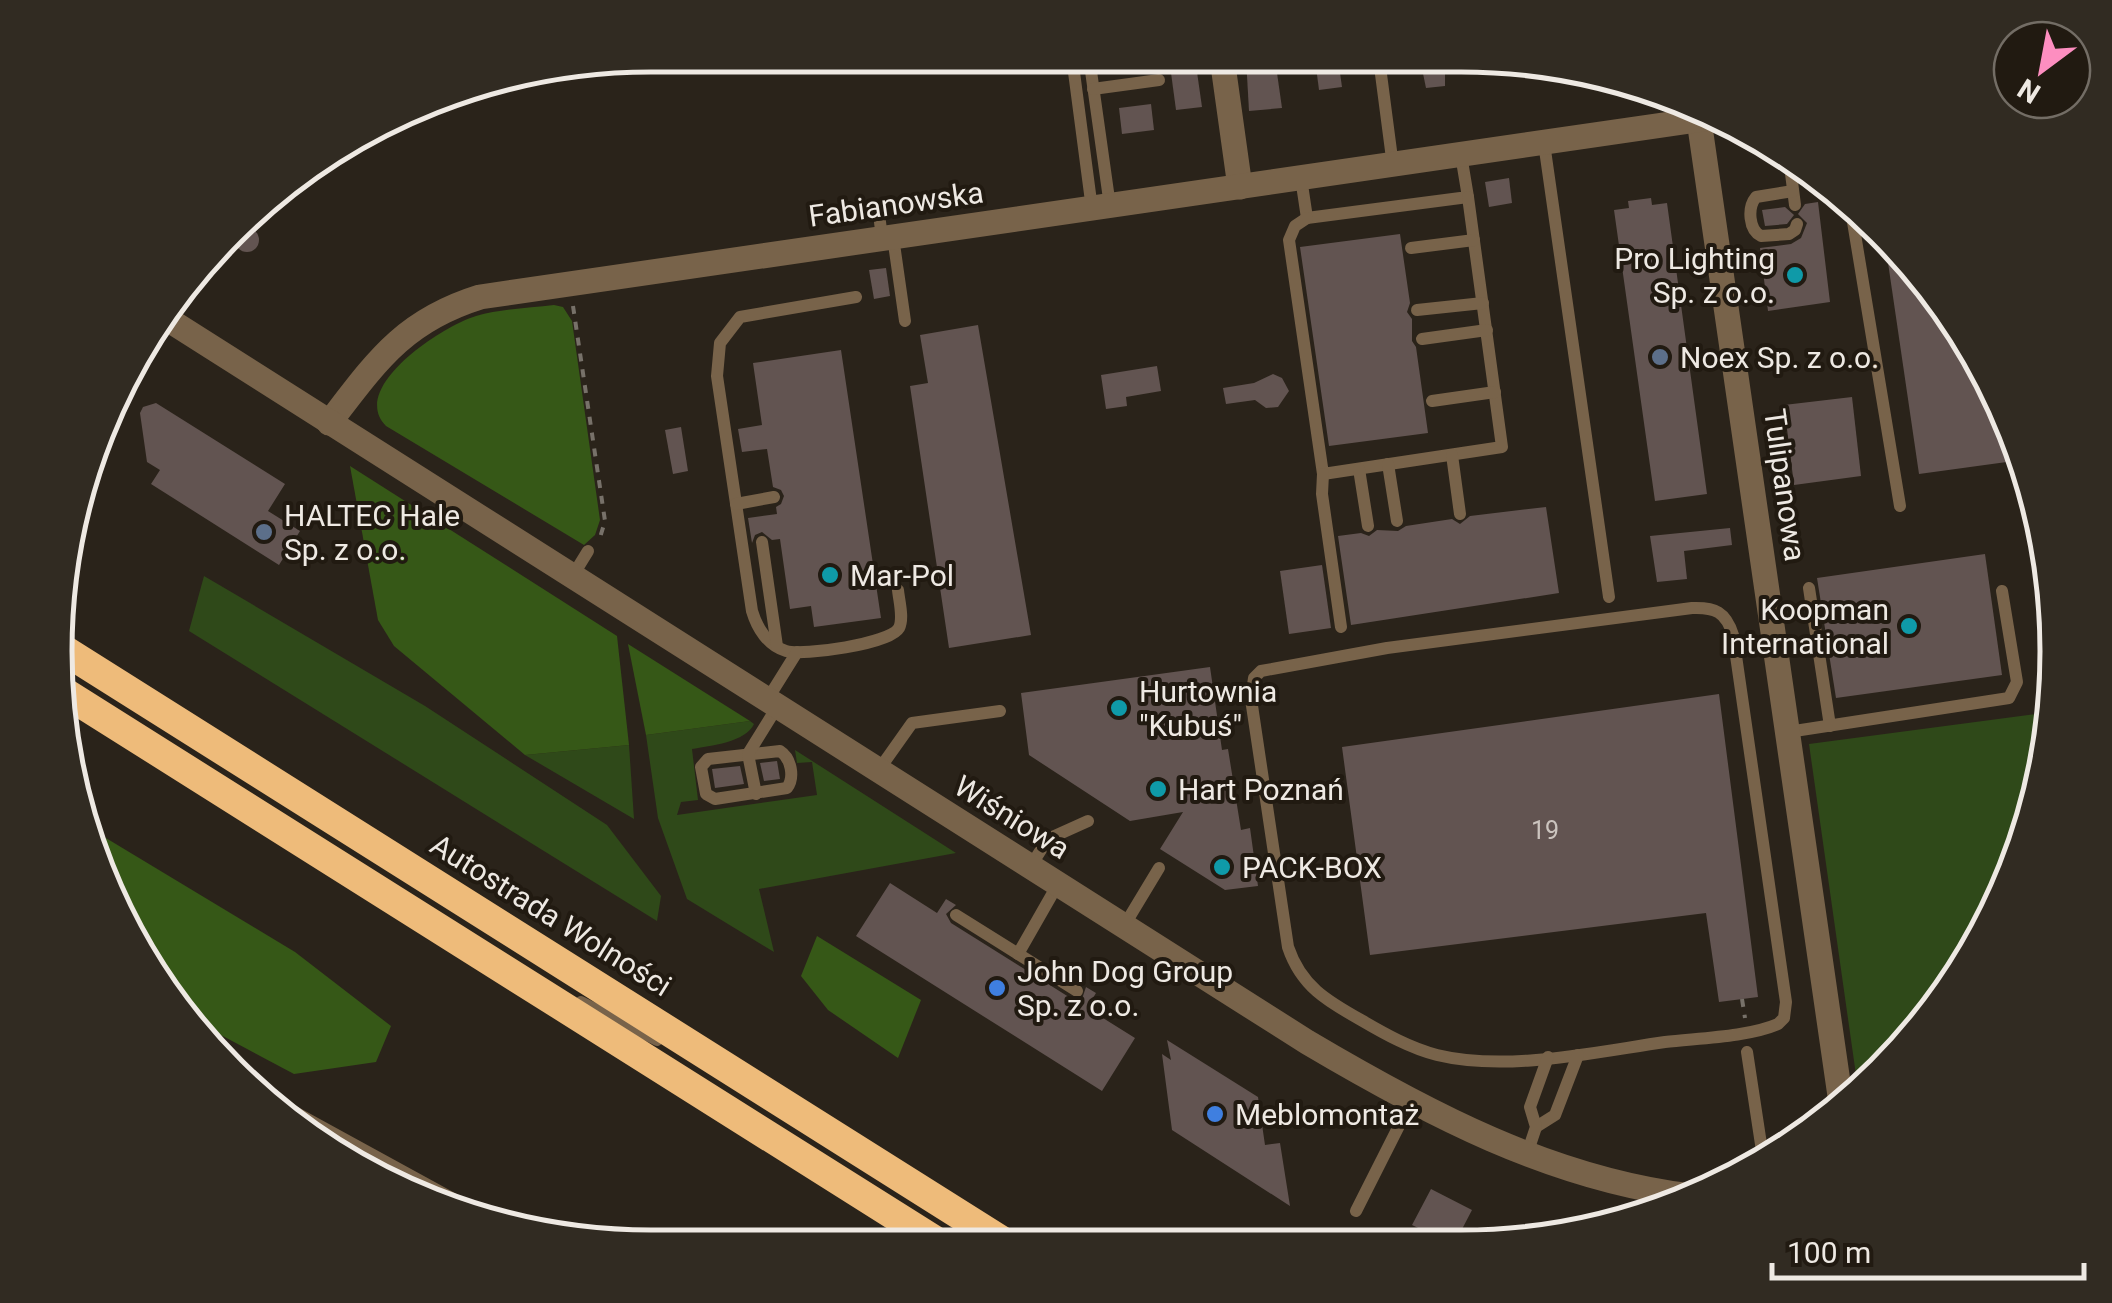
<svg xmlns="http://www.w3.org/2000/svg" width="2112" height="1303" font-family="Roboto,sans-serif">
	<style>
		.green { fill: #2f4919 }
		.forest { fill: #365817 }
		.building { fill: #625451 }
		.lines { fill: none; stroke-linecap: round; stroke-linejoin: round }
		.path { stroke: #777169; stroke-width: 4; stroke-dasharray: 8 8; stroke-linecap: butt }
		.service { stroke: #78634a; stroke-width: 12 }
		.minor { stroke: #78634a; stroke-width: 25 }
		.tertiary { stroke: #78634a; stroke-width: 25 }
		.motorway { stroke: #eebb7a; stroke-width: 30 }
		.culture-dot { fill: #0f9aa8; stroke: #211a11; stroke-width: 4 }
		.service-dot { fill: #5c6f8a; stroke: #211a11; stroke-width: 4 }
		.shop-dot { fill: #3f7fe0; stroke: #211a11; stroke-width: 4 }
		.labels { text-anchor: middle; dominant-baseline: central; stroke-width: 8; stroke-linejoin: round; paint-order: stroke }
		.number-label { font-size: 25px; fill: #cbc4be }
		.street-label { font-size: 30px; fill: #eee9e3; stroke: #211a11 }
		.poi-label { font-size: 30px; fill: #eee9e3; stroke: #211a11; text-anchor: start }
		.rim { fill: none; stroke: #eee9e3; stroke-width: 5 }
	</style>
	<rect width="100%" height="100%" fill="#2a231a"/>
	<g class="green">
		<path d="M204 576 425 706 607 825 661 896 657 921 189 631Z"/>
		<path d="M2043 713 2037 805 1934 1014 1857 1082 1809 744Z"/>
		<path d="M750 721 754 724C746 742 710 746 692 749L698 800 681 802 677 815 817 795 812 762 797 763 795 750 956 853 759 889 774 952 687 899 658 818 646 735Z"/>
		<path d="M629 745 634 819 525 755Z"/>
	</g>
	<g class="forest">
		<path d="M554 305 563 307 572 321 600 520 595 535 584 545 386 426C348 388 442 326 476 316 501 309 529 308 554 305Z"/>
		<path d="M350 466 617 636 629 745 525 755 394 646 378 620Z"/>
		<path d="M628 644 750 721 646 735Z"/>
		<path d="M86 826 295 952 391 1026 376 1062 294 1074 176 1011 86 843Z"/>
		<path d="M817 936 921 1000 898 1058 828 1010 801 976Z"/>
	</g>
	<g class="building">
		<path d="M1169 58H1195L1202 107 1176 110Z"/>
		<path d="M1246 58 1275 59 1282 108 1249 111Z"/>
		<path d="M1315 59H1338L1342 87 1319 90Z"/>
		<path d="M1420 59 1445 60V86L1426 88Z"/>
		<path d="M1151 104 1154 130 1122 134 1119 108Z"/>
		<path d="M1509 178 1512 203 1489 207 1485 182Z"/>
		<path d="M1651 198 1652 205 1667 203 1707 494 1655 501 1614 210 1629 208 1628 201Z"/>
		<path d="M1818 202 1830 302 1768 311 1760 248 1791 244 1801 238 1807 223 1798 214 1805 204Z"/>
		<path d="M1785 207 1794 215 1787 224 1765 226 1762 210Z"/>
		<circle cx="247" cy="240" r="12"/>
		<path d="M1400 234 1410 303 1407 312 1412 319V341L1416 347 1428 433 1329 446 1300 247Z"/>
		<path d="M1886 249 1977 353 2014 461 1919 474Z"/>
		<path d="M886 268 890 296 874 299 869 270Z"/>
		<path d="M978 325 1031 635 949 648 910 386 928 383 920 335Z"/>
		<path d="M841 350 881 618 814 627 811 606 790 609 780 539 772 540 762 532 755 535 752 543 748 518 777 514 776 507 781 504 784 496 781 490 773 487 767 449 742 452 738 429 762 425 753 363Z"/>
		<path d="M1157 366 1161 391 1126 397 1127 406 1106 409 1101 375Z"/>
		<path d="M1273 374 1282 378 1289 391 1278 407 1266 408 1255 400 1226 404 1223 388 1254 383Z"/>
		<path d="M1852 397 1861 476 1794 485 1784 405Z"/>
		<path d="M156 403 285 484 268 511 300 531 279 565 151 484 160 470 147 462 140 413 143 407Z"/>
		<path d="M681 427 688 471 673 474 665 430Z"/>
		<path d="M1546 507 1559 593 1351 625 1338 536 1361 533 1369 536 1377 530 1398 531 1406 526 1452 519 1460 524 1470 516Z"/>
		<path d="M1730 528 1732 545 1684 551 1687 579 1657 582 1650 536Z"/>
		<path d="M1985 554 2002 675 1836 698 1817 578Z"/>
		<path d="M1322 565 1331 628 1289 634 1280 571Z"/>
		<path d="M1210 667 1222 750 1228 749 1241 830 1250 828 1258 886 1225 890 1160 849 1183 812 1130 821 1029 755 1021 693Z"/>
		<path d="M1719 694 1758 997 1719 1002 1706 913 1370 955 1342 747Z"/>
		<path d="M777 761 780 779 764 781 760 763Z"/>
		<path d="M740 766 744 784 715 788 712 769Z"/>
		<path d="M890 883 937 913 946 899 956 905 946 914 951 923 1072 999H1082L1086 987 1096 993 1087 1008 1135 1038 1102 1091 856 936Z"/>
		<path d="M1167 1040 1258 1097 1265 1145 1280 1143 1290 1206 1172 1130 1162 1054 1171 1060Z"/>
		<path d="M1431 1189 1472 1210 1460 1233 1452 1228 1445 1241 1412 1225Z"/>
	</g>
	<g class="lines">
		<g class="path">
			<path d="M573 306 605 521 599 541"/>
			<path d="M1742 999 1745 1018"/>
		</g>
		<g class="service">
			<path d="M1072 57 1092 209"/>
			<path d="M1089 57 1110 206"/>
			<path d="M1379 59 1393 166"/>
			<path d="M1093 89 1159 80"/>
			<path d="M1544 143 1609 597"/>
			<path d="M1789 158 1795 205"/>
			<path d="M1301 178 1307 218 1468 197 1461 155"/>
			<path d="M1793 191 1756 197C1747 208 1749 230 1761 236L1789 234 1795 230 1797 224"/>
			<path d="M1851 210 1900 506"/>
			<path d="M879 214 882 238"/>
			<path d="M1307 218 1295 226 1289 240 1323 474 1502 447 1468 197"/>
			<path d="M893 237 905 321"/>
			<path d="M1411 248 1474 240"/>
			<path d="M856 297 740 317 720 343 717 376 752 611C757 628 768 646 786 651 803 656 890 644 899 628 904 618 899 601 898 590"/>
			<path d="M1417 310 1483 303"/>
			<path d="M1422 339 1487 330"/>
			<path d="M1432 401 1495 392"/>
			<path d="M1452 455 1460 514"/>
			<path d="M1388 464 1397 521"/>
			<path d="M1359 469 1368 526"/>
			<path d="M1323 474 1322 494 1341 627"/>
			<path d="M736 504 774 497"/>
			<path d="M762 542 777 646"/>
			<path d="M572 577 588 551"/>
			<path d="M1809 588 1830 726"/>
			<path d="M1692 608C1715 607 1726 612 1733 635L1786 1002 1784 1018 1778 1024C1748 1037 1699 1038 1665 1042 1595 1052 1507 1072 1437 1055 1410 1048 1385 1034 1361 1020 1327 1001 1301 986 1288 947L1251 699 1254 678 1261 671 1387 648Z"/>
			<path d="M767 700 797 652"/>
			<path d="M1788 732 2009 698 2017 682 2002 591"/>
			<path d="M780 751C791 758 795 777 787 788L715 799 706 794 701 767 708 759Z"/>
			<path d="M878 771 912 723 1000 711"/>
			<path d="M756 794 748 754 777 707"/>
			<path d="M1030 867 1048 839 1088 821"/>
			<path d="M956 915 1077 991"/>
			<path d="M1124 926 1159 868"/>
			<path d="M1018 954 1058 884"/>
			<path d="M581 1002 657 1040"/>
			<path d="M1747 1052 1764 1164"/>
			<path d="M1536 1127 1555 1115 1578 1055"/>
			<path d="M1527 1154 1536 1127 1530 1107 1548 1057"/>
			<path d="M1356 1211 1411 1102"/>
		</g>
		<g class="minor">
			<path d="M1222 58 1240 187"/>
			<path d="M1699 120 1840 1096"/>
			<path d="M329 423C376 362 403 321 480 297L1718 117"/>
			<path d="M270 1106 469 1215"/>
		</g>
		<path class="tertiary" d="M161 315 1307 1042C1427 1113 1551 1179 1691 1196"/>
		<g class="motorway">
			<path d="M56 645 1008 1245"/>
			<path d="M62 691 940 1244"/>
		</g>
	</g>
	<g class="culture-dot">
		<circle cx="1795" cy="275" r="10"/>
		<circle cx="830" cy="575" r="10"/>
		<circle cx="1909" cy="626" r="10"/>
		<circle cx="1119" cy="708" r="10"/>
		<circle cx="1158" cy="789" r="10"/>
		<circle cx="1222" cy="867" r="10"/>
	</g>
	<g class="service-dot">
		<circle cx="1660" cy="357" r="10"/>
		<circle cx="264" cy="532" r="10"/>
	</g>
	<g class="shop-dot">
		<circle cx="997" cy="988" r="10"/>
		<circle cx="1215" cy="1114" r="10"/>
	</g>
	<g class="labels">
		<g class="number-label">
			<text x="1545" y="830">19</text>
		</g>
		<g class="street-label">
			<text transform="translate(896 204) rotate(-8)">Fabianowska</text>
			<text transform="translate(1785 485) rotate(82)">Tulipanowa</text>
			<text transform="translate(1012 817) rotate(32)">Wiśniowa</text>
			<text transform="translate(551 915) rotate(32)">Autostrada Wolności</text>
		</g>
		<g class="poi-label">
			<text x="1775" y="258" text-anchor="end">Pro Lighting<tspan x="1775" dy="34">Sp. z o.o.</tspan></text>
			<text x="1680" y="357">Noex Sp. z o.o.</text>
			<text x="284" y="515">HALTEC Hale<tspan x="284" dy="34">Sp. z o.o.</tspan></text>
			<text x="850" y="575">Mar-Pol</text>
			<text x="1889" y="609" text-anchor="end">Koopman<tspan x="1889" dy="34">International</tspan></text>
			<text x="1139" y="691">Hurtownia<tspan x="1139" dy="34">"Kubuś"</tspan></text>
			<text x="1178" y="789">Hart Poznań</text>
			<text x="1242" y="867">PACK-BOX</text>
			<text x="1017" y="971">John Dog Group<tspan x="1017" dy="34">Sp. z o.o.</tspan></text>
			<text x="1235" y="1114">Meblomontaż</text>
		</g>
	</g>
	<path d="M0 0H2112V1303H0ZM651 72H1461A579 579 0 0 1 2040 651V651A579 579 0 0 1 1461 1230H651A579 579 0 0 1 72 651V651A579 579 0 0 1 651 72Z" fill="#312b22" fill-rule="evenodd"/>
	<path class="rim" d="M651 72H1461A579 579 0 0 1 2040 651V651A579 579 0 0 1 1461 1230H651A579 579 0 0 1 72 651V651A579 579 0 0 1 651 72Z"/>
	<g transform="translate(2042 70) rotate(212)"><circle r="48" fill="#211a11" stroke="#736d65" stroke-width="2.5"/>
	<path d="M0-8L18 38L0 25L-18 38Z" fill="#fd8ec0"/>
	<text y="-15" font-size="28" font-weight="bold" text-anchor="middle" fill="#eee9e3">N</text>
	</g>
	<path d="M1772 1263v15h312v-15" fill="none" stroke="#eee9e3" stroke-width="5"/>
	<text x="1787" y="1263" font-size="30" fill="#eee9e3" stroke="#211a11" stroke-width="8" paint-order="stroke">100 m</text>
</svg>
